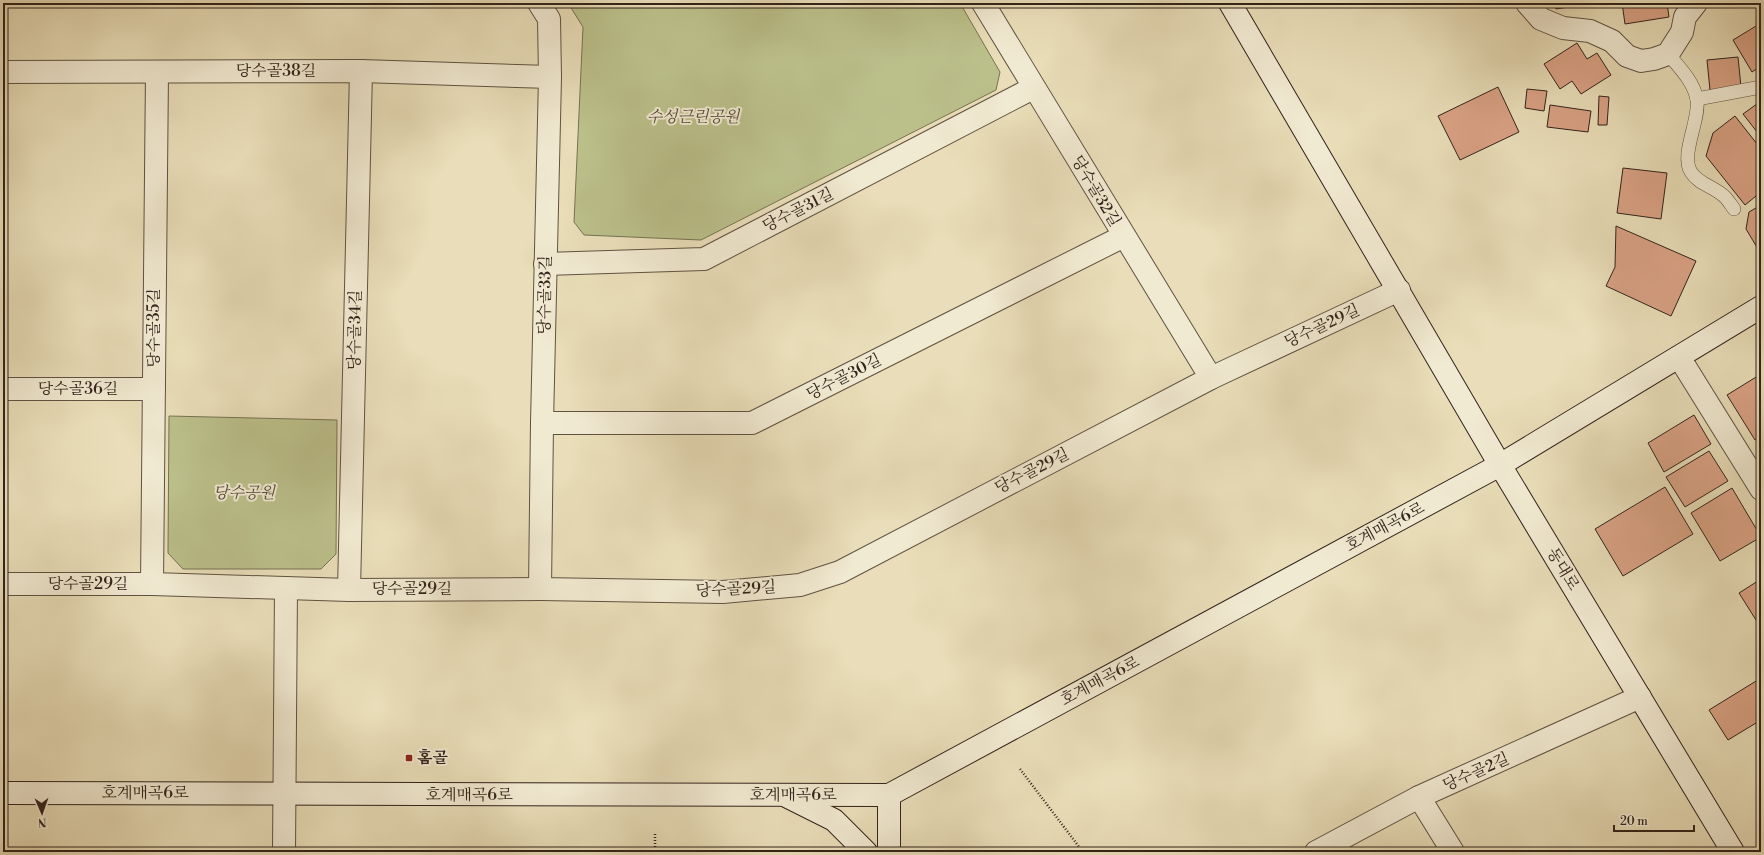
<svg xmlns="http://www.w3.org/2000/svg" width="1764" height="855" font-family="'Libre Bodoni','Noto Serif KR',serif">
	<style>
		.green { fill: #bbc08b; stroke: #767253 }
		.building { fill: #d9a285; stroke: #32231b }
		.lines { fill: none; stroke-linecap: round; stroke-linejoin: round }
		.lane-casing { stroke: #605242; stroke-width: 14 }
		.street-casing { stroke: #605242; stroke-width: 24 }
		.secondary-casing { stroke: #32231b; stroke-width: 24 }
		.path { stroke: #32231b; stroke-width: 2.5; stroke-dasharray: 1 2; stroke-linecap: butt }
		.lane { stroke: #f1ead2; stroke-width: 13 }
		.street { stroke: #f1ead2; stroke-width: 22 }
		.secondary { stroke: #f1ead2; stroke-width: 22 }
		.poi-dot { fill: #8f2418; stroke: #f1ead2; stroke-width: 1.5 }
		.labels { text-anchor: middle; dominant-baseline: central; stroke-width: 4; stroke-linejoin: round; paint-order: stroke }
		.street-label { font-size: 16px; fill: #32231b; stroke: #f1ead2 }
		.park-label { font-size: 16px; font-style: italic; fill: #544a37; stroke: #f1ead2 }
		.poi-label { font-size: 16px; font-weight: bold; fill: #32231b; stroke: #f1ead2; text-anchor: start }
	</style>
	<rect width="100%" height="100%" fill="#e9deb9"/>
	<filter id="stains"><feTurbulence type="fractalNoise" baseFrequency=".005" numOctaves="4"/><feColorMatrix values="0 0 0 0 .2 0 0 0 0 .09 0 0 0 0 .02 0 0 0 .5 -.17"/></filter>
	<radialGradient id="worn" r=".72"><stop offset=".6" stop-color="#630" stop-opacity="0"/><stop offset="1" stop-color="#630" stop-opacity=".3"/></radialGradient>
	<g class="green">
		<path d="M568 3H960L1000 72 996 90 701 240 584 235 574 222 583 27Z"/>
		<path d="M169 416 337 420 336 554 321 569H183L168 553Z"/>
	</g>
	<g class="building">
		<path d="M1555 3H1594L1556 9Z"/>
		<path d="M1622 3H1667L1669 17 1625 24Z"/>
		<path d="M1761 23V66L1752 72 1733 40Z"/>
		<path d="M1577 43 1587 59 1597 53 1611 75 1581 94 1572 81 1560 89 1544 64Z"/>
		<path d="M1738 57 1741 87 1710 90 1707 60Z"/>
		<path d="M1498 87 1519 132 1460 160 1438 116Z"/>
		<path d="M1527 89 1547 91 1544 111 1525 108Z"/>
		<path d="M1599 96 1609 97 1607 125H1598Z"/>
		<path d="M1761 101V137L1743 114Z"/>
		<path d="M1550 105 1591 111 1588 132 1547 127Z"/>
		<path d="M1735 116 1761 149V192L1745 205 1706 156 1713 133Z"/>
		<path d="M1623 168 1667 173 1661 219 1617 213Z"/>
		<path d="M1761 205V247L1758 249 1746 229 1749 212Z"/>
		<path d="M1616 226 1696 261 1671 316 1606 286 1615 267Z"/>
		<path d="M1761 374V437L1755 440 1727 395Z"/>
		<path d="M1694 415 1711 444 1664 472 1648 443Z"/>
		<path d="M1709 451 1728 481 1685 507 1666 477Z"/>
		<path d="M1665 487 1693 534 1623 576 1595 529Z"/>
		<path d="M1732 488 1761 537 1720 561 1691 513Z"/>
		<path d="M1761 579V628L1739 593Z"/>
		<path d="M1761 678V720L1728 740 1709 710Z"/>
	</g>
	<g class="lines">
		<g class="lane-casing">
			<g id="lane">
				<path d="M1668 54C1679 67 1694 82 1697 100 1700 120 1680 155 1691 172 1698 184 1715 187 1725 197 1728 200 1731 205 1734 209"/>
				<path d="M1697 99 1761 87"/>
			</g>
		</g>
		<g class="street-casing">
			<g id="street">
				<path d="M539 3 549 19 550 77 542 423 540 589"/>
				<path d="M983 3 1211 378"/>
				<path d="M1527 3 1541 19 1563 28 1590 31 1612 41 1627 56 1641 61 1654 59 1668 54 1682 32 1685 17 1696 3"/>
				<path d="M3 72 361 71 550 77"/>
				<path d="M545 264 704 259 1033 88"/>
				<path d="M1679 357 1761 489"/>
				<path d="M3 389H154"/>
				<path d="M542 423H752L1124 236"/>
				<path d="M3 584H152L349 590 540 589 723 592 800 585 840 572 1211 378 1399 290"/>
				<path d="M152 584 157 72"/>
				<path d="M349 590 361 71"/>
				<path d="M1419 797 1453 852"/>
				<path d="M284 852 286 588"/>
				<path d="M1316 852 1419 797 1640 697"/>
			</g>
		</g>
		<g class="secondary-casing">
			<g id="secondary">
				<path d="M1230 3 1500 465 1733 852"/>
				<path d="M3 793 889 795 1500 465 1761 307"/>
				<path d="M889 795V852"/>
				<path d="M788 797 834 820 866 852"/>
			</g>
		</g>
		<g class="path">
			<path d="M1020 769 1083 852"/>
			<path d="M655 834V852"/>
		</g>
		<use href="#lane" class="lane"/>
		<use href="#street" class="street"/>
		<use href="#secondary" class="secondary"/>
	</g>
	<rect class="poi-dot" x="405" y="754" width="8" height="8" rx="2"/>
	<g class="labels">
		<g class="street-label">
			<text x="276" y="71">당수골38길</text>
			<text transform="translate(1096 191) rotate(59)">당수골32길</text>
			<text transform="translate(798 210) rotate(-27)">당수골31길</text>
			<text transform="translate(545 295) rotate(-89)">당수골33길</text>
			<text transform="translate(1322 326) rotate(-25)">당수골29길</text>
			<text transform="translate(154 328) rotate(-90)">당수골35길</text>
			<text transform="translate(355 330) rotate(-89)">당수골34길</text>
			<text transform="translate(844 377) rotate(-27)">당수골30길</text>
			<text x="78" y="389">당수골36길</text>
			<text transform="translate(1032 471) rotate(-27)">당수골29길</text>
			<text transform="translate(1385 527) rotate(-28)">호계매곡6로</text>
			<text transform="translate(1563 569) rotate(59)">동대로</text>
			<text x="88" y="584">당수골29길</text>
			<text x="412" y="589">당수골29길</text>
			<text transform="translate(736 589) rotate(-3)">당수골29길</text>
			<text transform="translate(1100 681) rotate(-28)">호계매곡6로</text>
			<text transform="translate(1476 772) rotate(-24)">당수골2길</text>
			<text x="145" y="793">호계매곡6로</text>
			<text x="469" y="795">호계매곡6로</text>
			<text x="793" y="795">호계매곡6로</text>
		</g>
		<g class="park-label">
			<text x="693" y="117">수성근린공원</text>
			<text x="244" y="493">당수공원</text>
		</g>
		<g class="poi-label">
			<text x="417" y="758">홈골</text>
		</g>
	</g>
	<rect width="1764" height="855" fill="none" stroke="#e9deb9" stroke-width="16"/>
	<rect x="4" y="4" width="1756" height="847" fill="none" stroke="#32231b" stroke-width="2"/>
	<rect x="8" y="8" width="1748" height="839" fill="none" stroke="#32231b"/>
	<g transform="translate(42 813) rotate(178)" stroke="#f1ead2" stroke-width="3" paint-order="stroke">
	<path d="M0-3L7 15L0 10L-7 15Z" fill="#32231b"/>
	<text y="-6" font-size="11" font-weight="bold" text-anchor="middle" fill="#32231b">N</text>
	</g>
	<path d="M1614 825v6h80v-6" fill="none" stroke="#32231b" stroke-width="2"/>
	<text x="1620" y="825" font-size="12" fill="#32231b" stroke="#f1ead2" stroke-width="3" paint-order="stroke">20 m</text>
	<rect width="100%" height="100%" filter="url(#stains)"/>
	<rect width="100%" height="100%" fill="url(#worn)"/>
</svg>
